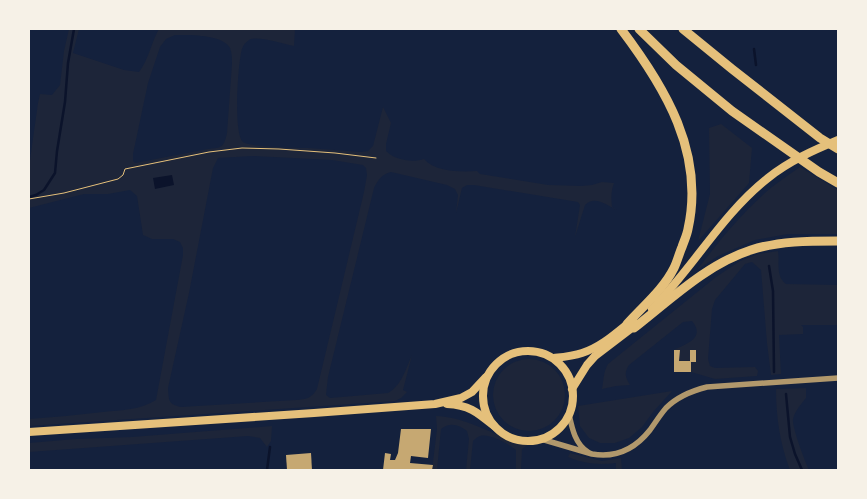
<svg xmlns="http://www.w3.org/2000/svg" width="867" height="499" font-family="'Fira Sans Condensed',sans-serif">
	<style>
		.green { fill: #1d2539; fill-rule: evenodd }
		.water { fill: #0b132b }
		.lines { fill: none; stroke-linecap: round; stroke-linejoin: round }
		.stream { stroke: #0b132b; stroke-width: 2.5 }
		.building { fill: #c6a872 }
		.path { stroke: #e5c07b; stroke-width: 1 }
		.tertiary { stroke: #b1986c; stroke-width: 5.5 }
		.primary { stroke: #e5c07b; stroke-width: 8 }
		.trunk { stroke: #e5c07b; stroke-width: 8 }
		.motorway { stroke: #e5c07b; stroke-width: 9 }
	</style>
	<rect width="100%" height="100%" fill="#14213d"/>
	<g class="green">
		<path d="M69 29H79L73 53 124 70 139 72C149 59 151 43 159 29H295L294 46C284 44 257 35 249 40 246 42 243 45 242 49 238 62 233 134 243 142 250 147 297 148 308 148 326 149 343 151 361 152L368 151 373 146 383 107 391 123 386 144V151C395 160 412 163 424 159 435 172 461 172 477 171L480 174 548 185 582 186 592 185 602 182 614 183C611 191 611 198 612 207L617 210C606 205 595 195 585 205L575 237 580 205 578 202 474 185H467L462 188 456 213 458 195 455 189 447 185 391 172C382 174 378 180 374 188L328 377 326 395 330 398 388 393C401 386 406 369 412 355L403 390 407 392 401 398 395 401 29 426V419C54 417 78 415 103 412 122 410 140 410 156 400L183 255V248L180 242 173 239H152L143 235 137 196 130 190 108 194H84L29 208V167L38 103 40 94 52 95 60 85 64 51ZM175 35C189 35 222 34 230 48 232 53 232 59 232 64L227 133C224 147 222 148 208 149L135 163 133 161V154L148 83 160 47 166 39ZM252 156 332 160 363 165 366 168 367 175 364 192 317 389C311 399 306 399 296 400L181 407C168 404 169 401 168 388L189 293 213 168 218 158Z"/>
		<path d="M721 124 752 148 749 183 698 241 710 194 709 128Z"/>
		<path d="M800 167 838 190V234H788L755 240 718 256 697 270C719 241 743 211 772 187 781 180 790 174 800 167Z"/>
		<path d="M778 251C780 262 775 276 786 284L838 285V316L837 325H801L803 327V334L779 335 781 374 771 375 767 343 761 270 752 262 745 264 715 300 712 309 708 359 710 366 715 368 755 367 758 371 757 376 715 379 691 372V362H696L695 350H690V361H679L680 350H674C686 344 706 338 692 321L683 322 629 365C624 373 625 377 630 385L616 386 602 389C604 379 603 373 608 364L716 277 740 261 758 254Z"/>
		<circle cx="529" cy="395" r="36"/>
		<path d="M806 388V398C801 404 795 411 793 419 792 428 805 461 809 470H790C780 444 776 417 776 389Z"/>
		<path d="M672 391 653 412 642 427 629 438 615 443H600L589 438 580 426 578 406Z"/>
		<path d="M436 416C469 417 496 438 528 445L522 449 521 470H516V450C509 444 489 433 480 436 477 437 475 439 473 441L470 470H466L469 439 467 431C459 424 449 422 441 429L437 470H432L437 429Z"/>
		<path d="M272 426 271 441 267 447 260 438 248 436 29 452V443L76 439 132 437Z"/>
		<path d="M570 453 602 461 621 458 622 470H616V463C598 465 585 464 568 457Z"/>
	</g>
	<path class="water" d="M172 175 174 185 155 189 153 178Z"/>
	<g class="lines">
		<g class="stream">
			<path d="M754 49 756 65"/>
			<path d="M29 197 36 195 44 190 55 173 57 151 65 102 68 63 74 29"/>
			<path d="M769 266 773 291 774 372"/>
			<path d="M786 394 790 437 795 454 802 470"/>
			<path d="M267 470 270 447"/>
		</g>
	</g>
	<g class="building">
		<path d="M674 350H680L679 361H690V350H696V362H691V372H674Z"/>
		<path d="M401 429H431L428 458 411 456 410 463 433 465 432 470H383L385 453 391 454 390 460H395L398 453Z"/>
		<path d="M311 453 312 470H287L286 455Z"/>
	</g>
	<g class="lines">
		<path class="path" d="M29 199 64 193 118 179 123 175 125 169 209 152 242 148 279 149 335 153 376 158"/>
		<g class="tertiary">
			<path d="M569 414C572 428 575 444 588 452"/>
			<path d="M541 439 592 454C615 458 635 449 650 430 655 423 660 415 666 408 677 397 691 391 707 387L838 378"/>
		</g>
		<g class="primary">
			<path d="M447 404C469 405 477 412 494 426"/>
			<path d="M29 432 314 413 435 404 461 398 472 392 486 377"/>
		</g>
		<g class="trunk">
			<path d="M652 309C693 268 722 214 768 178 789 161 814 150 838 140"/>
			<circle cx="528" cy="396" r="45"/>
			<path d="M554 358C563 357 573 356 582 353 601 347 616 333 631 321"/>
			<path d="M572 389 587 365 595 356 637 324"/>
		</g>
		<g class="motorway">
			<path d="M621 29C665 87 705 153 688 229 687 235 684 241 682 247 679 254 677 262 674 268 663 290 643 306 627 324"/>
			<path d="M639 29 676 65 732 111 819 172 838 183"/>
			<path d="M683 29 732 69 820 138 838 149"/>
			<path d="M634 328C670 300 707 264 751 250 779 241 809 241 838 241"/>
		</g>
	</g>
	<rect width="867" height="499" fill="none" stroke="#f6f1e7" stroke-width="60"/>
</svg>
